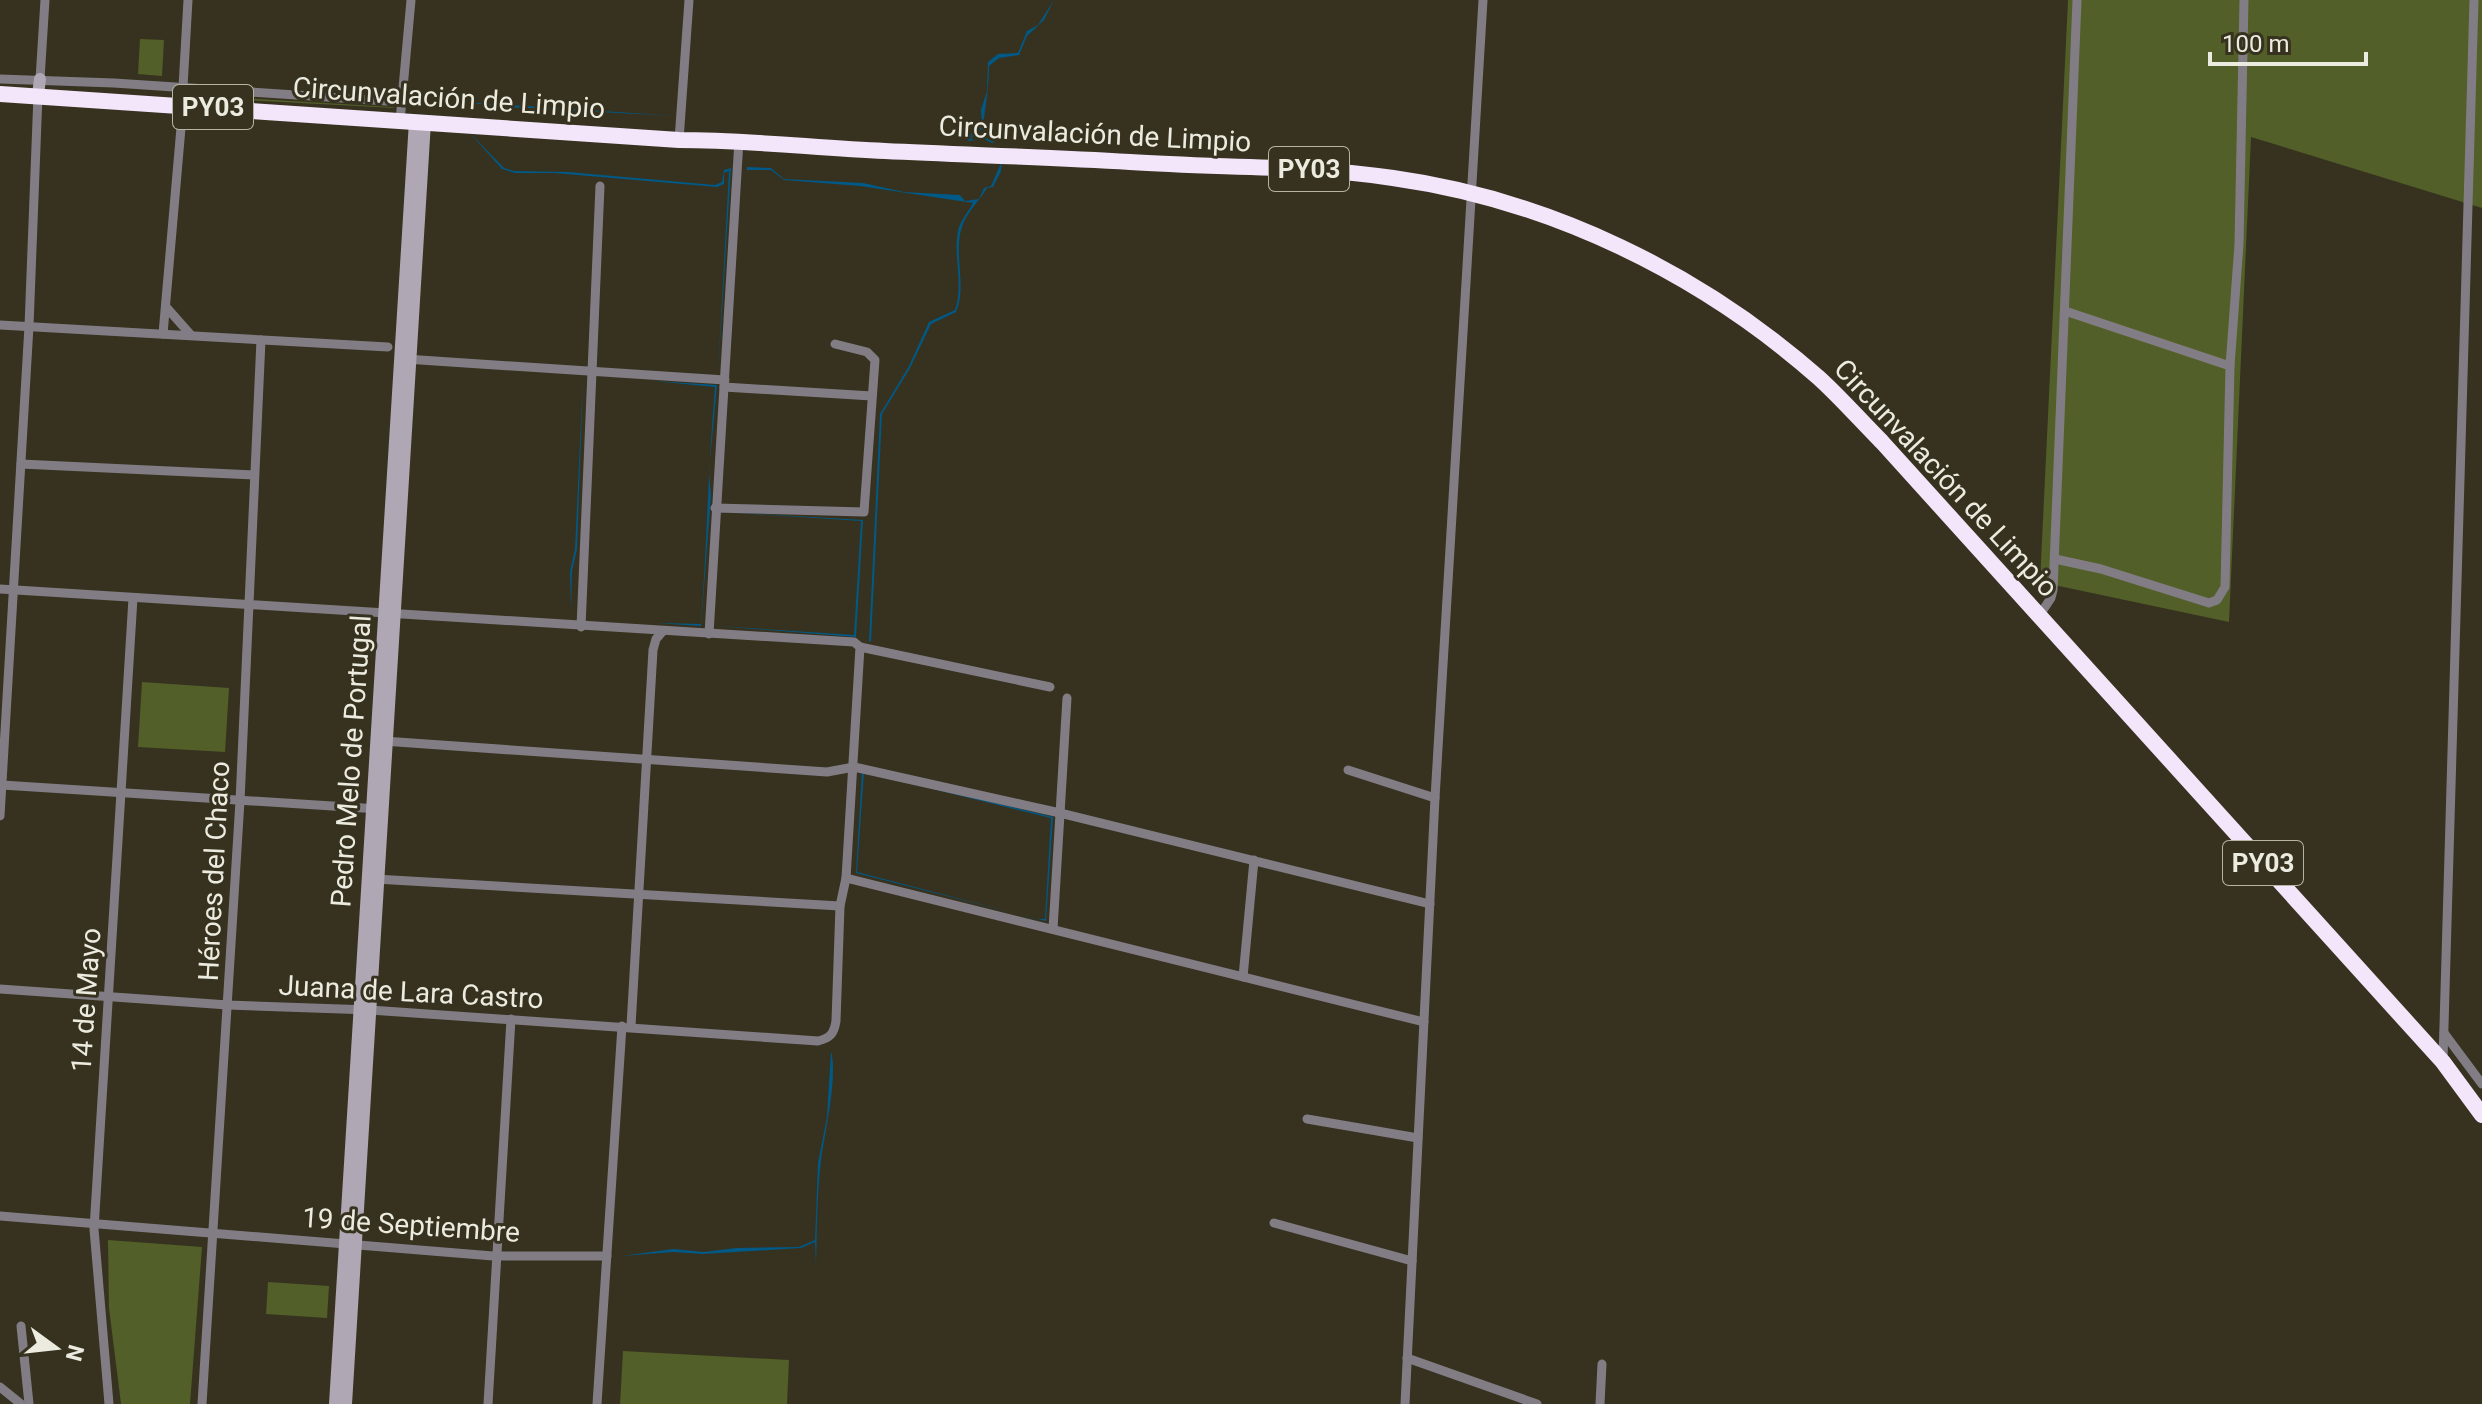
<svg xmlns="http://www.w3.org/2000/svg" width="2482" height="1404" font-family="Roboto,sans-serif">
	<style>
		.green { fill: #525f28 }
		.water { fill: #005986; fill-rule: evenodd }
		.lines { fill: none; stroke-linecap: round; stroke-linejoin: round }
		.street { stroke: #827d85; stroke-width: 9 }
		.secondary { stroke: #b0a7b4; stroke-width: 12 }
		.highway { stroke: #f3e5fa; stroke-width: 16 }
		.labels { text-anchor: middle; dominant-baseline: central; stroke-width: 6; stroke-linejoin: round; paint-order: stroke }
		.shield { fill: #36321f; stroke: #b5b4a5; stroke-width: 2 }
		.shield-label { font-size: 26px; font-weight: bold; fill: #ecebdf }
		.street-label { font-size: 28px; fill: #ecebdf; stroke: #36321f }
	</style>
	<rect width="100%" height="100%" fill="#36321f"/>
	<g class="green">
		<path d="M2068 0H2482V208L2251 137 2229 622 2040 582Z"/>
		<path d="M140 39 164 40 162 76 138 74Z"/>
		<path d="M190 95 392 107 394 108 192 97Z"/>
		<path d="M142 682 229 688 225 752 138 747Z"/>
		<path d="M108 1240 202 1247 190 1404H121L109 1308Z"/>
		<path d="M268 1282 329 1286 327 1318 266 1314Z"/>
		<path d="M623 1351 789 1360 787 1404H620Z"/>
	</g>
	<g class="water">
		<path d="M1054 0 1044 20 1027 36 1019 55 999 58 989 66C989 88 985 107 983 128L971 138 973 140 989 138 995 142 992 143 984 139 968 141V136L982 124 981 110 987 91 988 62 998 54 1018 53 1027 31 1038 25Z"/>
		<path d="M465 102 677 116 501 107Z"/>
		<path d="M467 130 504 168 514 171 568 172 715 185 722 182 724 170 731 168 718 373 729 171 724 173V184L717 187 554 173H515L502 169Z"/>
		<path d="M1002 161 1001 171 993 187 987 188C979 202 965 213 961 230 954 257 967 286 956 312L931 324 910 368 882 414 871 642 869 641 880 414 909 366 929 322 955 310C964 285 953 257 958 231 960 221 968 212 973 203L860 186 784 180 771 170H747V167L771 168 784 179 863 183 904 192 960 195 965 201 979 199 984 188 991 186Z"/>
		<path d="M583 378 577 549 572 571 571 609 570 571 575 549Z"/>
		<path d="M653 381 717 385 709 471 711 496 701 626 656 623 701 624C707 544 708 466 715 387Z"/>
		<path d="M723 512 863 520 856 637 717 626 854 635 861 521Z"/>
		<path d="M862 771 1053 817 1046 921 856 873ZM864 772 1051 818 1045 919H1037L857 872Z"/>
		<path d="M831 1051C838 1077 825 1131 821 1160 817 1195 817 1230 816 1265L815 1242 801 1248 703 1254 673 1252 622 1256 673 1249 704 1252 736 1248 799 1247 815 1240 818 1163 827 1117Z"/>
	</g>
	<g class="lines">
		<g class="street">
			<path d="M0 79 114 83 402 102"/>
			<path d="M40 79 45 0"/>
			<path d="M183 87 188 0"/>
			<path d="M400 121 411 0"/>
			<path d="M679 140 689 0"/>
			<path d="M167 308 190 334"/>
			<path d="M2065 311 2230 366"/>
			<path d="M0 325 388 347"/>
			<path d="M163 334 183 105"/>
			<path d="M405 359 725 380"/>
			<path d="M724 387 872 396"/>
			<path d="M21 464 254 475"/>
			<path d="M715 508 864 512 875 360 867 352 835 344"/>
			<path d="M2055 559 2101 569 2209 603 2217 600 2225 587 2230 366 2239 244 2244 0"/>
			<path d="M0 589 854 642 860 647 846 878 840 906 836 1021C834 1034 830 1038 818 1041L370 1010 228 1005 0 989"/>
			<path d="M2039 616 2051 598 2053 590 2077 0"/>
			<path d="M581 627 600 186"/>
			<path d="M709 634 739 140"/>
			<path d="M860 647 1050 687"/>
			<path d="M383 741 827 772 854 767 1060 813 1430 904"/>
			<path d="M1348 770 1435 798"/>
			<path d="M2 785 379 809"/>
			<path d="M0 816 29 326 38 95"/>
			<path d="M846 878 1424 1022"/>
			<path d="M375 879 840 906"/>
			<path d="M1053 929 1067 698"/>
			<path d="M1243 977 1254 860"/>
			<path d="M631 1026 653 650 656 639 663 631"/>
			<path d="M2444 1033 2482 1084"/>
			<path d="M2443 1060 2474 0"/>
			<path d="M1307 1119 1418 1138"/>
			<path d="M0 1216 493 1256H607"/>
			<path d="M1274 1223 1412 1261"/>
			<path d="M21 1326 29 1404"/>
			<path d="M1407 1358 1537 1404"/>
			<path d="M0 1387 21 1404"/>
			<path d="M109 1404 94 1229 133 598"/>
			<path d="M202 1404 240 801 261 340"/>
			<path d="M488 1404 511 1019"/>
			<path d="M597 1404 622 1026"/>
			<path d="M1405 1404 1435 798 1483 0"/>
			<path d="M1600 1404 1602 1364"/>
		</g>
		<g class="secondary">
			<path d="M38 95 40 79"/>
			<path d="M335 1404 415 121"/>
			<path d="M346 1404 425 122"/>
		</g>
		<path class="highway" d="M0 94 679 140C748 140 816 148 885 151 967 155 1048 157 1130 162 1218 168 1306 165 1393 178 1550 200 1700 273 1819 378 1841 398 1861 421 1882 442L2443 1062 2482 1115"/>
	</g>
	<g class="labels">
		<g class="shield">
			<rect x="173" y="85" width="80" height="44" rx="6"/>
			<rect x="1269" y="147" width="80" height="44" rx="6"/>
			<rect x="2223" y="841" width="80" height="44" rx="6"/>
		</g>
		<g class="shield-label">
			<text x="213" y="107">PY03</text>
			<text x="1309" y="169">PY03</text>
			<text x="2263" y="863">PY03</text>
		</g>
		<g class="street-label">
			<text transform="translate(449 98) rotate(4)">Circunvalación de Limpio</text>
			<text transform="translate(1095 134) rotate(3)">Circunvalación de Limpio</text>
			<text transform="translate(1946 478) rotate(47)">Circunvalación de Limpio</text>
			<text transform="translate(351 761) rotate(-86)">Pedro Melo de Portugal</text>
			<text transform="translate(214 871) rotate(-87)">Héroes del Chaco</text>
			<text transform="translate(411 992) rotate(3)">Juana de Lara Castro</text>
			<text transform="translate(86 1000) rotate(-86)">14 de Mayo</text>
			<text transform="translate(411 1225) rotate(4)">19 de Septiembre</text>
		</g>
	</g>
	<g transform="translate(56 1348) rotate(105)" stroke="#36321f" stroke-width="6" paint-order="stroke">
	<path d="M0-6L14 30L0 20L-14 30Z" fill="#ecebdf"/>
	<text y="-12" font-size="22" font-weight="bold" text-anchor="middle" fill="#ecebdf">N</text>
	</g>
	<path d="M2210 52v12h156v-12" fill="none" stroke="#ecebdf" stroke-width="4"/>
	<text x="2222" y="52" font-size="24" fill="#ecebdf" stroke="#36321f" stroke-width="6" paint-order="stroke">100 m</text>
</svg>
